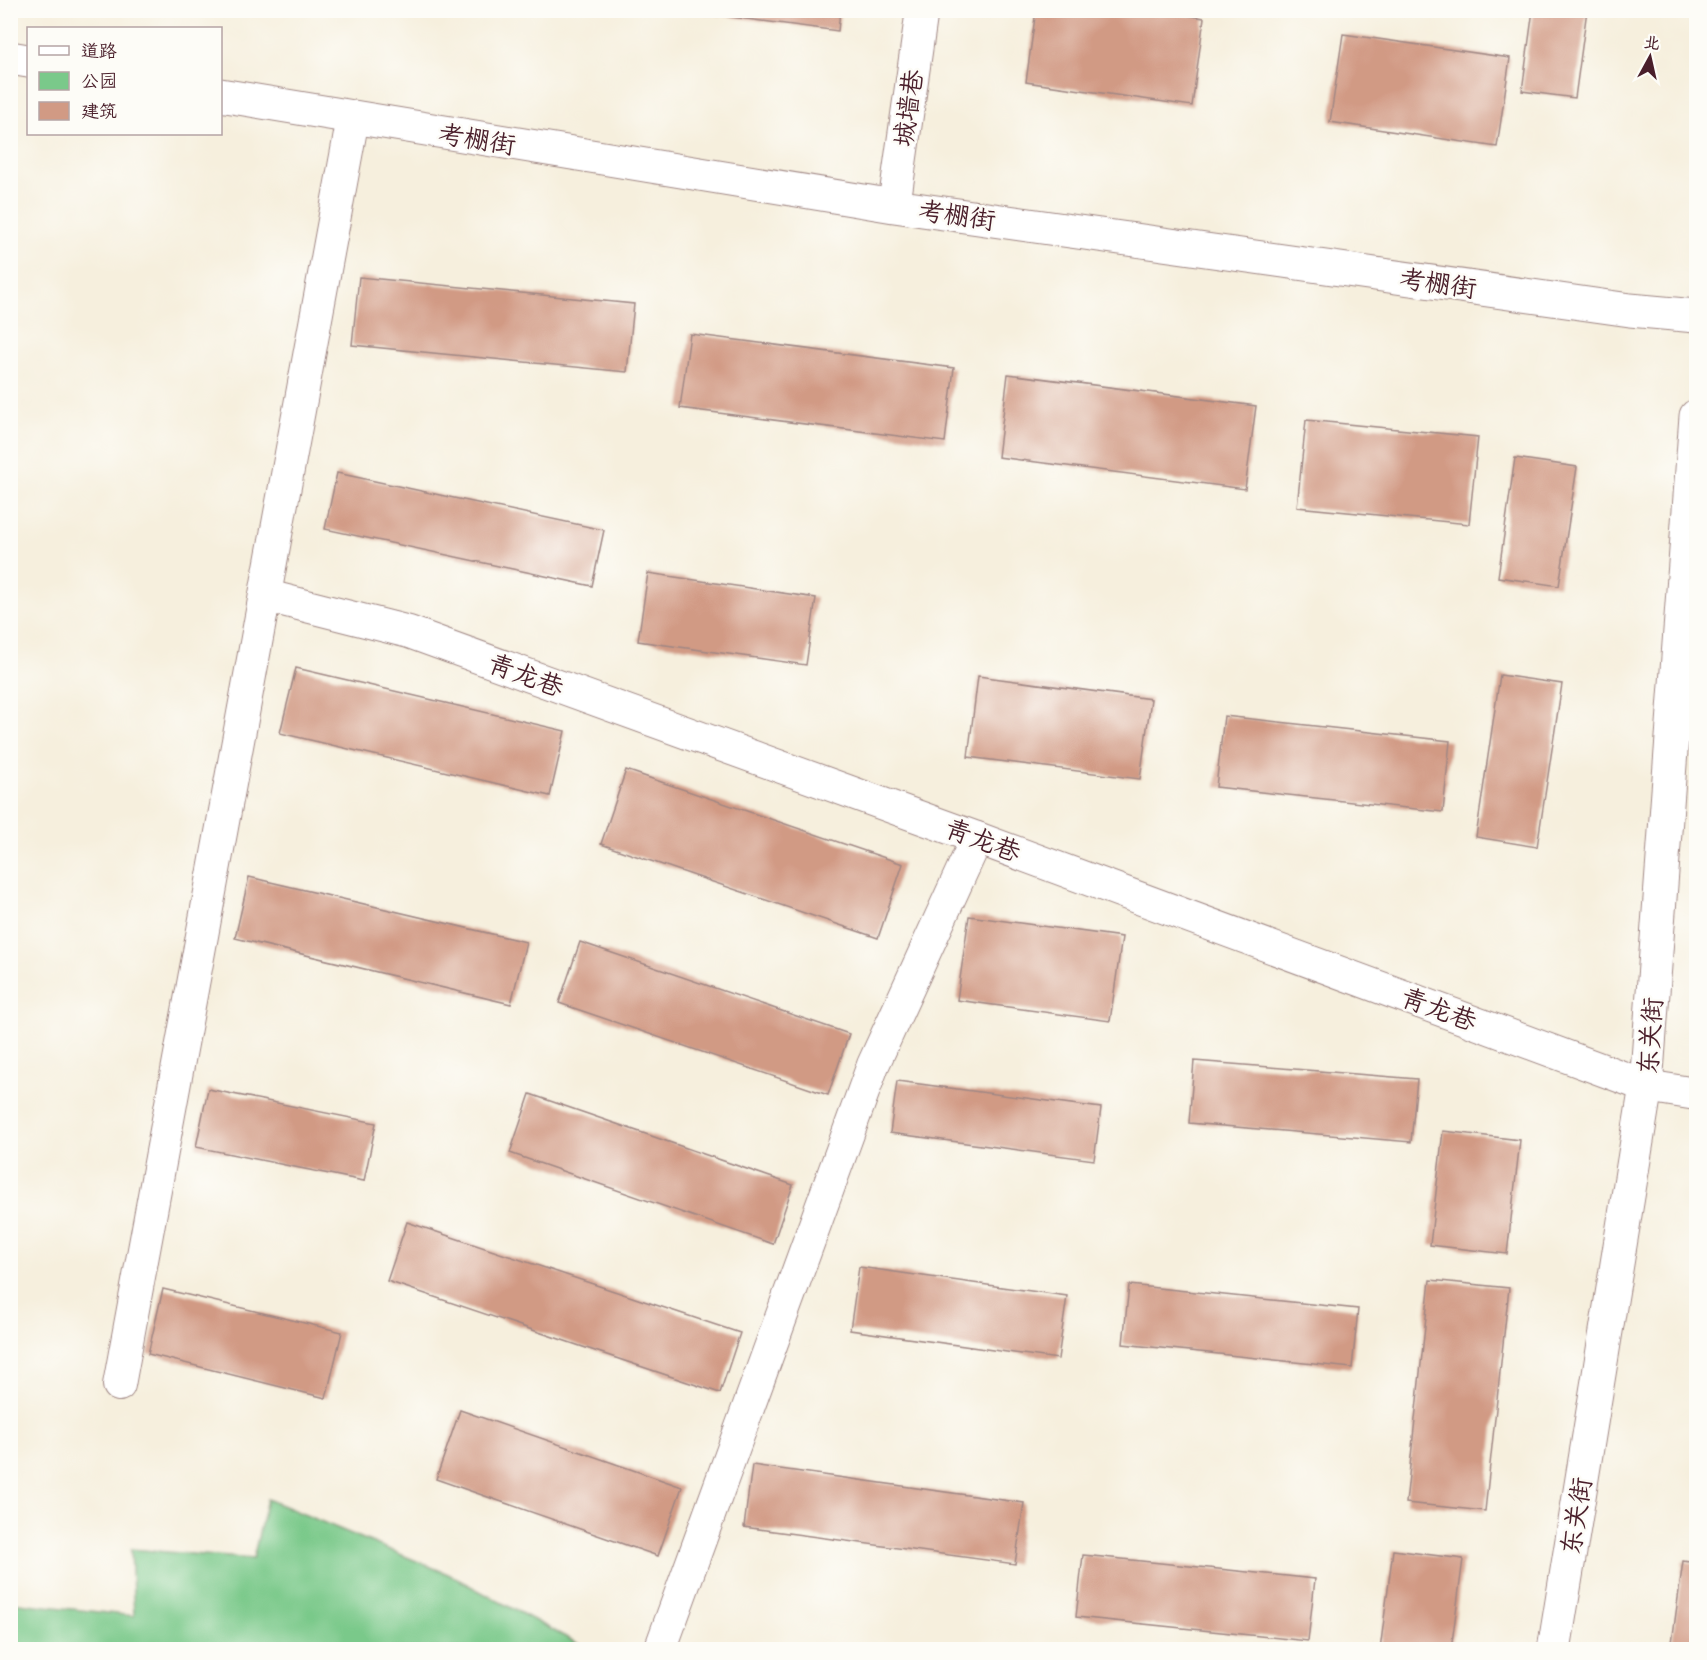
<svg xmlns="http://www.w3.org/2000/svg" width="1707" height="1660" font-family="Itim,'LXGW WenKai TC',sans-serif">
	<style>
		.green { fill: #7ac98a; stroke: #62745a; stroke-width: 1.5 }
		.building { fill: #d19a84 }
		.lines { fill: none; stroke-linecap: round; stroke-linejoin: round }
		.minor-casing { stroke: #a08784; stroke-width: 34 }
		.tertiary-casing { stroke: #a08784; stroke-width: 35 }
		.minor { stroke: #fff; stroke-width: 32 }
		.tertiary { stroke: #fff; stroke-width: 33 }
		.labels { text-anchor: middle; dominant-baseline: central; stroke-width: 5; stroke-linejoin: round; paint-order: stroke }
		.street-label { font-size: 26px; fill: #4a1f2b; stroke: #fdfcf7 }
	</style>
	<rect width="100%" height="100%" fill="#fdfcf7"/>
	<filter id="ink" filterUnits="userSpaceOnUse"><feTurbulence type="fractalNoise" baseFrequency=".0167" numOctaves="2"/><feDisplacementMap in="SourceGraphic" scale="12" xChannelSelector="R" yChannelSelector="G"/><feConvolveMatrix kernelMatrix="1 2 1 2 8 2 1 2 1" color-interpolation-filters="sRGB"/></filter>
	<filter id="wash" filterUnits="userSpaceOnUse"><feTurbulence type="fractalNoise" baseFrequency=".008" numOctaves="4" result="noise"/><feDisplacementMap in="SourceGraphic" scale="24" xChannelSelector="R" yChannelSelector="G"/><feGaussianBlur stdDeviation="1.35" result="paint"/><feColorMatrix in="noise" values="0 0 0 0 0 0 0 0 0 0 0 0 0 0 0 0 0 1.4 0 .05"/><feComposite in="paint" operator="in"/></filter>
	<g filter="url(#wash)">
		<rect width="100%" height="100%" fill="#f6efdd"/>
		<path class="green" d="M267 1499 448 1574 588 1649H11V1602L134 1616 131 1549 253 1559Z"/>
		<g id="blocks">
			<g class="building">
				<path d="M679 10H840L838 31Z"/>
				<path d="M1036 10H1152L1204 18 1192 106 1026 82Z"/>
				<path d="M1533 10H1587L1575 98 1522 91Z"/>
				<path d="M1343 34 1510 58 1497 147 1330 122Z"/>
				<path d="M359 277 634 304 627 372 352 345Z"/>
				<path d="M690 334 954 368 945 442 680 408Z"/>
				<path d="M1008 374 1256 406 1245 489 998 457Z"/>
				<path d="M1306 420 1478 437 1469 524 1297 507Z"/>
				<path d="M1515 458 1577 467 1559 586 1498 577Z"/>
				<path d="M337 473 604 530 592 586 325 529Z"/>
				<path d="M648 573 816 598 806 665 638 641Z"/>
				<path d="M296 668 565 731 550 796 280 733Z"/>
				<path d="M1500 675 1562 684 1537 847 1476 837Z"/>
				<path d="M978 676 1151 699 1140 779 968 757Z"/>
				<path d="M1224 716 1450 741 1443 812 1216 787Z"/>
				<path d="M626 770 903 864 878 938 601 844Z"/>
				<path d="M249 877 526 942 511 1004 235 938Z"/>
				<path d="M969 916 1122 937 1110 1021 957 1000Z"/>
				<path d="M580 942 849 1034 828 1095 559 1003Z"/>
				<path d="M1194 1061 1417 1079 1411 1142 1189 1123Z"/>
				<path d="M897 1081 1101 1108 1094 1160 890 1133Z"/>
				<path d="M208 1089 376 1123 364 1181 196 1147Z"/>
				<path d="M530 1094 793 1185 773 1244 510 1153Z"/>
				<path d="M1443 1131 1520 1140 1507 1254 1430 1245Z"/>
				<path d="M407 1222 740 1333 720 1393 387 1281Z"/>
				<path d="M859 1267 1067 1296 1058 1359 850 1330Z"/>
				<path d="M1430 1280 1509 1288 1485 1511 1406 1503Z"/>
				<path d="M1129 1285 1358 1309 1352 1368 1123 1344Z"/>
				<path d="M163 1289 342 1332 326 1398 148 1354Z"/>
				<path d="M460 1410 682 1487 658 1556 436 1479Z"/>
				<path d="M752 1465 1024 1503 1015 1564 744 1527Z"/>
				<path d="M1393 1550 1463 1559 1451 1650H1380Z"/>
				<path d="M1083 1555 1315 1579 1308 1641 1076 1617Z"/>
				<path d="M1683 1561 1696 1563V1650H1671Z"/>
			</g>
		</g>
	</g>
	<g filter="url(#ink)">
		<use href="#blocks" fill-opacity="0" stroke="#a08784" stroke-width="1.5"/>
		<g class="lines">
			<g class="minor-casing">
				<g id="minor">
					<path d="M894 206 922 10"/>
					<path d="M267 596 409 632 977 838 1646 1086 1696 1094"/>
					<path d="M119 1385 353 118"/>
					<path d="M660 1650 873 1065 977 838"/>
				</g>
			</g>
			<g class="tertiary-casing">
				<g id="tertiary">
					<path d="M10 58 28 61"/>
					<path d="M220 95 894 206 1630 310 1696 316"/>
					<path d="M1554 1650 1646 1086 1696 416"/>
				</g>
			</g>
			<use href="#minor" class="minor"/>
			<use href="#tertiary" class="tertiary"/>
		</g>
	</g>
	<g class="labels">
		<g class="street-label">
			<text transform="translate(908 108) rotate(-82)">城墙巷</text>
			<text transform="translate(477 139) rotate(9)">考棚街</text>
			<text transform="translate(957 215) rotate(8)">考棚街</text>
			<text transform="translate(1438 283) rotate(8)">考棚街</text>
			<text transform="translate(526 675) rotate(20)">青龙巷</text>
			<text transform="translate(983 840) rotate(20)">青龙巷</text>
			<text transform="translate(1439 1009) rotate(20)">青龙巷</text>
			<text transform="translate(1650 1036) rotate(-86)">东关街</text>
			<text transform="translate(1576 1516) rotate(-81)">东关街</text>
		</g>
	</g>
	<rect width="1707" height="1660" fill="none" stroke="#fdfcf7" stroke-width="36"/>
	<rect x="27" y="27" width="195" height="108" fill="#fdfcf7" stroke="#b5a4a5" stroke-width="1.5"/>
	<rect x="39" y="46" width="30" height="9" fill="#ffffff" stroke="#b5a4a5" stroke-width="1.5"/>
	<text x="81" y="57" font-size="18" fill="#4a1f2b">道路</text>
	<rect x="39" y="72" width="30" height="18" fill="#7ac98a" stroke="#b5a4a5" stroke-width="1.5"/>
	<text x="81" y="87" font-size="18" fill="#4a1f2b">公园</text>
	<rect x="39" y="102" width="30" height="18" fill="#d19a84" stroke="#b5a4a5" stroke-width="1.5"/>
	<text x="81" y="117" font-size="18" fill="#4a1f2b">建筑</text>
	<g transform="translate(1650 57) rotate(8)" stroke="#fdfcf7" stroke-width="4.5" paint-order="stroke">
	<path d="M0-4.5L10 22L0 15L-10 22Z" fill="#4a1f2b"/>
	<text y="-9" font-size="16" font-weight="bold" text-anchor="middle" fill="#4a1f2b">北</text>
	</g>
</svg>
